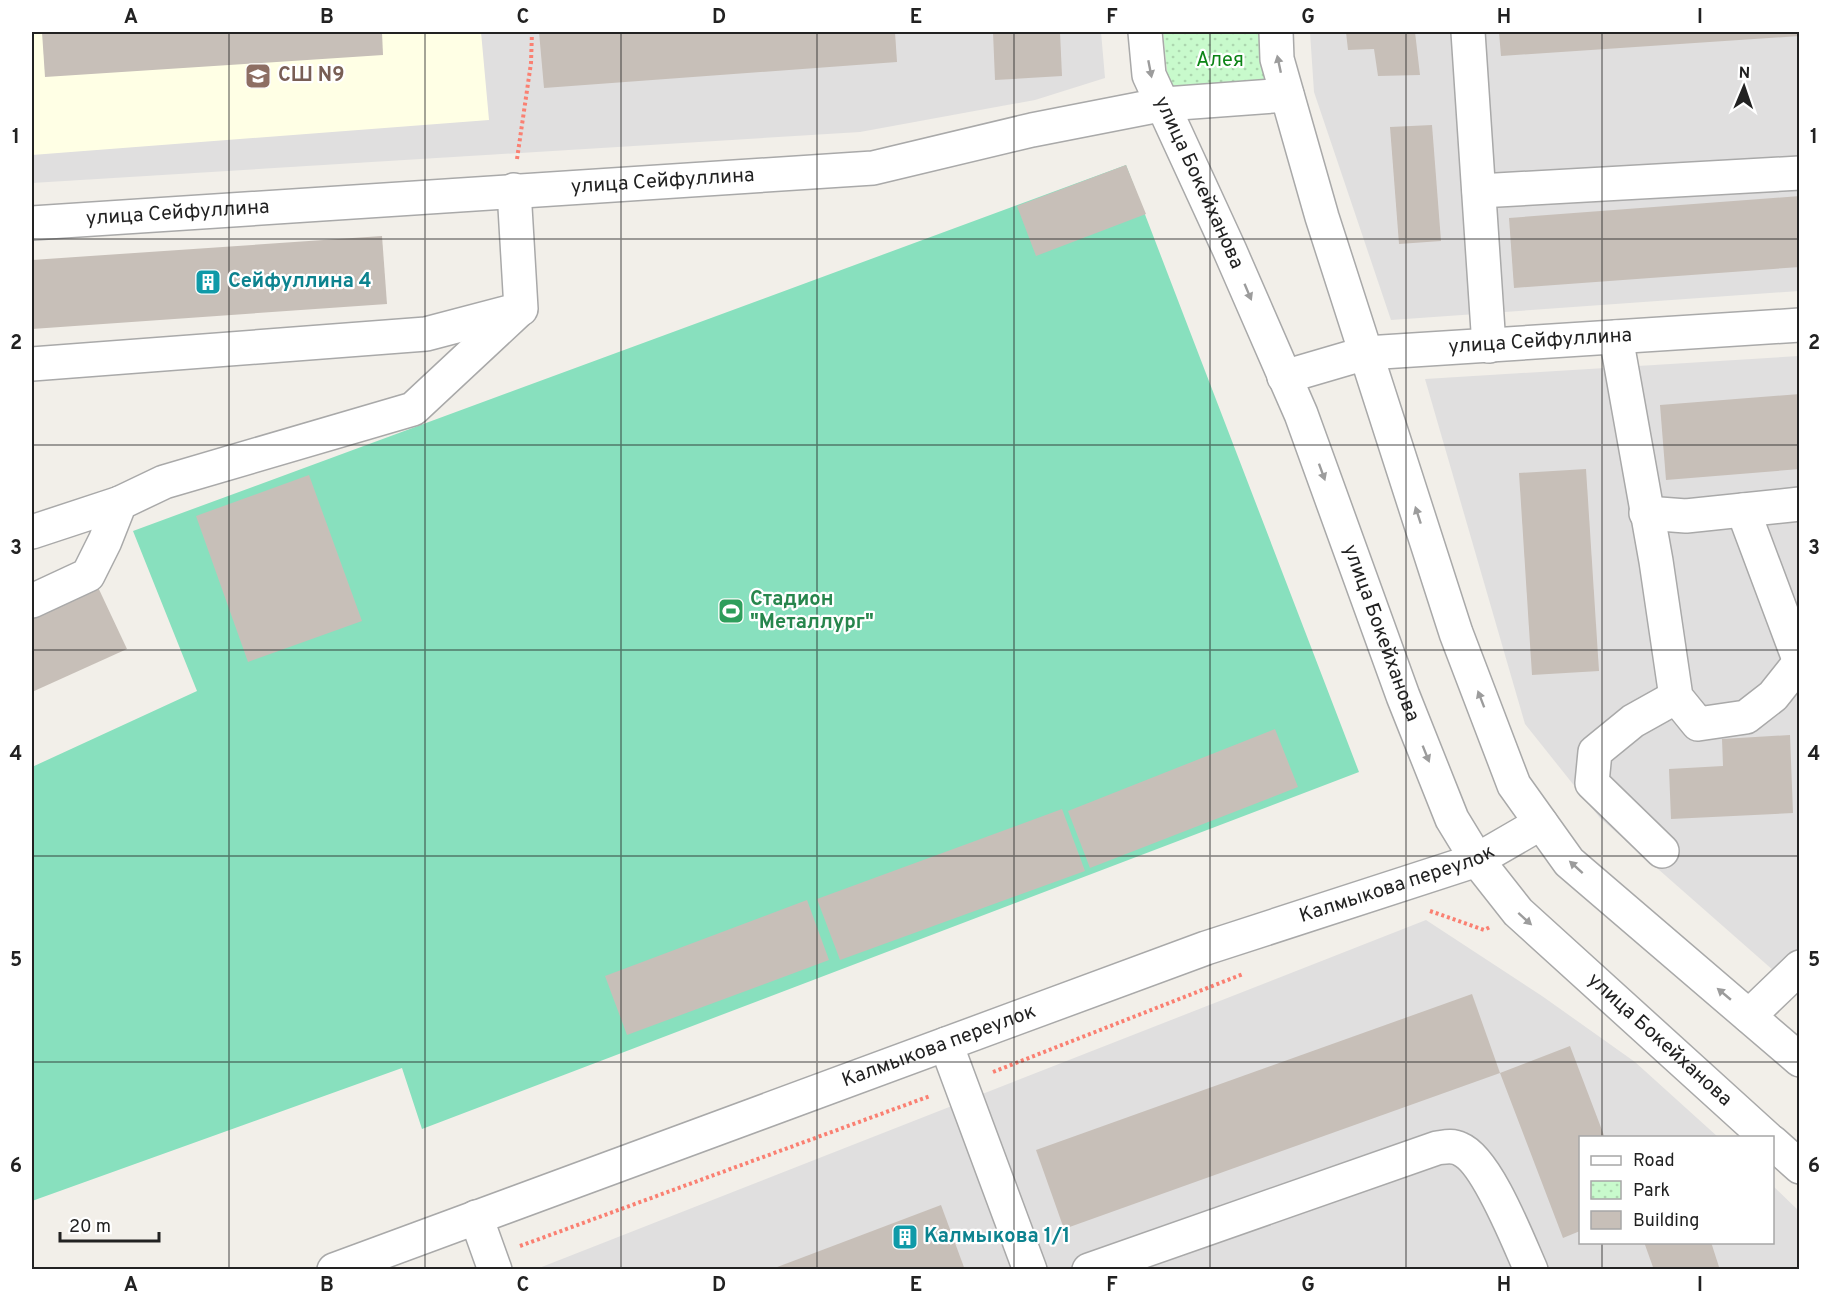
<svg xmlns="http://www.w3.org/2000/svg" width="1831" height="1301" font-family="Overpass,sans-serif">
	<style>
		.residential { fill: #e0dfdf }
		.education { fill: #ffffe5 }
		.park { fill: url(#park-dots) }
		.pitch { fill: #88e0be }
		.building { fill: #c7bfb8 }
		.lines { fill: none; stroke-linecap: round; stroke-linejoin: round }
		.minor-casing { stroke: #a9a9a9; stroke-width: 36 }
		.path { stroke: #fa8072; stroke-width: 4; stroke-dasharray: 3 3; stroke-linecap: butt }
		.minor { stroke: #fff; stroke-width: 33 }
		.oneway { fill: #9c9c9c }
		.grid { fill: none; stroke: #222; stroke-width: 1.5; stroke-opacity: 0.55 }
		.labels { text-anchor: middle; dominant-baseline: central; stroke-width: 4.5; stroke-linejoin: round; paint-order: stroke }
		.park-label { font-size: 20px; fill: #0c8416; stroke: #fff }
		.education-label { font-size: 20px; font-weight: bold; fill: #785e54; stroke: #fff; text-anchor: start }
		.street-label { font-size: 20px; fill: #222; stroke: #fff }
		.culture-label { font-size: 20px; font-weight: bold; fill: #0d838f; stroke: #fff; text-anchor: start }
		.leisure-label { font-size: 20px; font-weight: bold; fill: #27864d; stroke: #fff; text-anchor: start }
		.neatline { fill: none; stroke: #222; stroke-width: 2 }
		.grid-label { font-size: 20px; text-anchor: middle; font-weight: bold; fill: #222 }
	</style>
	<defs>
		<pattern id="park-dots" width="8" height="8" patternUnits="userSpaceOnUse" patternTransform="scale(1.5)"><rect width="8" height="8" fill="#c8facc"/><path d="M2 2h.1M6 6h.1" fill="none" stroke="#acd6af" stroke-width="1.8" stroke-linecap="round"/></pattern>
	</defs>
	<rect width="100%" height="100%" fill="#f2efe9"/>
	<g class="residential">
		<path d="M32 32H1101L1105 78 1035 100 860 132 32 183Z"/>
		<path d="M1310 32H1799V291L1391 320 1314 92Z"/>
		<path d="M1799 356V993L1600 818 1525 724 1425 379Z"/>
		<path d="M1426 920 1542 996 1635 1062 1718 1137 1580 1138V1242H1772L1773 1186 1799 1211V1270H534Z"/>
	</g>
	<path class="education" d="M32 32H481L489 120 32 155Z"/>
	<path class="park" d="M1163 32H1271L1278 87 1169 90Z"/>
	<path class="pitch" d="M1126 165 1359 772 422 1129 402 1068 32 1201V767L197 691 133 531Z"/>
	<g class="building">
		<path d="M42 32H382L383 55 45 77Z"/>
		<path d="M539 32H895L897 62 544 88Z"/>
		<path d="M993 32H1060L1062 76 995 80Z"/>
		<path d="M1346 32H1415L1420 75 1378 76 1374 49 1348 50Z"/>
		<path d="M1499 32H1800V36L1501 56Z"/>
		<path d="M1432 125 1441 241 1399 244 1390 127Z"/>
		<path d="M1126 165 1146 214 1036 256 1017 206Z"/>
		<path d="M1800 196V267L1514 288 1509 218Z"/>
		<path d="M382 236 387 304 32 329V260Z"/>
		<path d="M1800 394V469L1666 480 1660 405Z"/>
		<path d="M1586 469 1599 671 1532 675 1519 473Z"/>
		<path d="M309 475 362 621 248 662 196 516Z"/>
		<path d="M96 583 127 649 32 692V613Z"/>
		<path d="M1275 729 1298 787 1090 868 1068 811Z"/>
		<path d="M1790 735 1793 813 1671 819 1669 769 1723 766 1722 739Z"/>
		<path d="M1062 809 1085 871 840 960 817 899Z"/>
		<path d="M807 900 829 960 627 1035 605 976Z"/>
		<path d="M1472 994 1500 1073 1064 1229 1036 1150Z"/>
		<path d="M1570 1046 1605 1138H1580V1231L1563 1238 1500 1073Z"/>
		<path d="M941 1205 965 1270H773L772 1269Z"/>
		<path d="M1644 1242H1711L1720 1270H1654Z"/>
	</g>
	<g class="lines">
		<g class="minor-casing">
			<g id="minor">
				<path id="s1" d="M1145 32 1149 75 1230 251 1301 414 1403 696 1452 819 1477 860 1518 912 1767 1138"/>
				<path d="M1276 32 1277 59 1322 217 1456 633 1514 785 1569 862 1800 1060"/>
				<path d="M1468 32 1489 346"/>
				<path d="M1479 191 1800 173"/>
				<path id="s2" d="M32 223 873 168 1032 130 1165 104 1287 95"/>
				<path d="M1616 337 1656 561 1676 697 1698 724 1746 717 1773 696 1800 662"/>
				<path d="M32 364 426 334 521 309 514 190"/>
				<path id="s3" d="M1284 377 1366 353 1800 325"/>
				<path d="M1743 510 1800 662"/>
				<path d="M1646 513 1686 516 1800 504"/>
				<path d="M32 532 120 503"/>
				<path d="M32 601 88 575 105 541 120 503 164 482 413 409 517 312"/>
				<path d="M1662 851 1592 783 1595 752 1633 721 1676 697"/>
				<path d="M1749 1016 1800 967"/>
				<path d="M946 1044 1030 1270"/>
				<path d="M1772 1142 1800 1167"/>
				<path d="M476 1217 495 1270"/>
				<path id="s4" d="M334 1270 1206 948 1477 860 1541 823"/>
				<path d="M1089 1270 1437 1148C1445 1147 1452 1145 1460 1149 1487 1160 1518 1241 1531 1270"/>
			</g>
		</g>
		<g class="path">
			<path d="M517 159 531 63 532 32"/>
			<path d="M1430 911 1484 930 1490 927"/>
			<path d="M993 1072 1243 974"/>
			<path d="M520 1246 930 1096"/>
		</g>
		<use href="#minor" class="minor"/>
	</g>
	<defs><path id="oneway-solid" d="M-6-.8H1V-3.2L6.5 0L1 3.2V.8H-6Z" transform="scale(1.5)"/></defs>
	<g class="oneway">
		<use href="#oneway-solid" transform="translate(1279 64) rotate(-102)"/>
		<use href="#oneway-solid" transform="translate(1150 69) rotate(79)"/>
		<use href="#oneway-solid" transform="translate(1248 292) rotate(67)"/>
		<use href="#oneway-solid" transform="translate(1322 472) rotate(70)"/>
		<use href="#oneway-solid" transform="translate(1418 515) rotate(-108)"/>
		<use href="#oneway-solid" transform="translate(1481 699) rotate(-111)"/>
		<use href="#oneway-solid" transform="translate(1426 754) rotate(68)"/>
		<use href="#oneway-solid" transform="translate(1576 867) rotate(-138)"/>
		<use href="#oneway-solid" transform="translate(1525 919) rotate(42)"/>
		<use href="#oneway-solid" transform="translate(1724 994) rotate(-140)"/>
	</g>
	<path class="grid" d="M229 32V1270M425 32V1270M621 32V1270M817 32V1270M1014 32V1270M1210 32V1270M1406 32V1270M1602 32V1138M32 239H1800M32 445H1800M32 650H1800M32 856H1800M32 1062H1800M1602 1242V1270"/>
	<defs>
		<g id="school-square" transform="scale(1.35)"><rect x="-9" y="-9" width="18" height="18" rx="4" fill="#8d6e63" stroke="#fff"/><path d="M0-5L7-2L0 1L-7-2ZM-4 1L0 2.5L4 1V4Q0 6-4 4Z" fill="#fff"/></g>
		<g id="building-square" transform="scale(1.35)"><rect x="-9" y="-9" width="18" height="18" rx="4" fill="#0f9aa8" stroke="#fff"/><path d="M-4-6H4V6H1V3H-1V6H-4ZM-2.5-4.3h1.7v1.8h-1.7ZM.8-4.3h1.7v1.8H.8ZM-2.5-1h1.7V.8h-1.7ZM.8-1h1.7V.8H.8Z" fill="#fff"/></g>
		<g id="stadium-square" transform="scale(1.35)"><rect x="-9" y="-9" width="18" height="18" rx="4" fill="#2e9e5b" stroke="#fff"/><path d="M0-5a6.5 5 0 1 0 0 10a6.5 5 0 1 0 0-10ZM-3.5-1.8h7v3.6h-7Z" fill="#fff"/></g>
	</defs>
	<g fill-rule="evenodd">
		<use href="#school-square" x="258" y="76"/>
		<use href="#building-square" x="208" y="282"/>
		<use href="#stadium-square" x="731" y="611"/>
		<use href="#building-square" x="905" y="1237"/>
	</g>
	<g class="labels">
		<g class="park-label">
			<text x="1220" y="61">Алея</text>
		</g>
		<g class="education-label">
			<text x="278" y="76">СШ N9</text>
		</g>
		<g class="street-label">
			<text stroke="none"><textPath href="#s2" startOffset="632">улица Сейфуллина</textPath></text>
			<text stroke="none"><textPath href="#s1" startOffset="162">улица Бокейханова</textPath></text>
			<text stroke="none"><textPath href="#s2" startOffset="146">улица Сейфуллина</textPath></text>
			<text stroke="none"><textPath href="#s3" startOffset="260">улица Сейфуллина</textPath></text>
			<text stroke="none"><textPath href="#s1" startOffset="648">улица Бокейханова</textPath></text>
			<text stroke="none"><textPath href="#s4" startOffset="1131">Калмыкова переулок</textPath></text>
			<text stroke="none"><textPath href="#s1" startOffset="1152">улица Бокейханова</textPath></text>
			<text stroke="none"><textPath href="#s4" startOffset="645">Калмыкова переулок</textPath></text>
		</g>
		<g class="culture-label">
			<text x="228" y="282">Сейфуллина 4</text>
			<text x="924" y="1237">Калмыкова 1/1</text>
		</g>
		<g class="leisure-label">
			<text x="750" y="600">Стадион<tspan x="750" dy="23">"Металлург"</tspan></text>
		</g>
	</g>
	<rect width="1831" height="1301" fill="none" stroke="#ffffff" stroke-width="66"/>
	<rect x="1579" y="1136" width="195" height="108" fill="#ffffff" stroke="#a7a7a7" stroke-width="1.5"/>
	<rect x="1591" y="1156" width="30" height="9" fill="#ffffff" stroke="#a7a7a7" stroke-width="1.5"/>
	<text x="1633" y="1166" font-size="18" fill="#222222">Road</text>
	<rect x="1591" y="1181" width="30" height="18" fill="url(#park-dots)" stroke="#a7a7a7" stroke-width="1.5"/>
	<text x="1633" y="1196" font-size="18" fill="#222222">Park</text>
	<rect x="1591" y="1211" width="30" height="18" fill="#c7bfb8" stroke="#a7a7a7" stroke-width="1.5"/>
	<text x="1633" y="1226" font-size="18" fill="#222222">Building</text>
	<g transform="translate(1744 87) rotate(2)" stroke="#ffffff" stroke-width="4.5" paint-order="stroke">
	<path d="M0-4.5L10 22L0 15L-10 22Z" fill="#222222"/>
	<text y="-9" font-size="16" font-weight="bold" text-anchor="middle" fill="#222222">N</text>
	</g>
	<path d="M60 1232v9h99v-9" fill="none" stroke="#222222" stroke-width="3"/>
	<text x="69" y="1232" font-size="18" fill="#222222" stroke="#ffffff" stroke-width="4.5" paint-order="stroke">20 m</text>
	<rect x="33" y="33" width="1765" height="1235" class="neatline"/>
	<g class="grid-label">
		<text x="131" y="23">A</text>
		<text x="327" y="23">B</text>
		<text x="523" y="23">C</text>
		<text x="719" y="23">D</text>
		<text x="916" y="23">E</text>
		<text x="1112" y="23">F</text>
		<text x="1308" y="23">G</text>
		<text x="1504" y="23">H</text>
		<text x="1700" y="23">I</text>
		<text x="16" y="143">1</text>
		<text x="1814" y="143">1</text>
		<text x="16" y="349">2</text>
		<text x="1814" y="349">2</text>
		<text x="16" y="554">3</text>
		<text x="1814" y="554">3</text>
		<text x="16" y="760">4</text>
		<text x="1814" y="760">4</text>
		<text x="16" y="966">5</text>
		<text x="1814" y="966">5</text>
		<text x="16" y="1172">6</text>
		<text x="1814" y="1172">6</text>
		<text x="131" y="1291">A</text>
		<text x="327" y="1291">B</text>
		<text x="523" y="1291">C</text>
		<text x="719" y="1291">D</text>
		<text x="916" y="1291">E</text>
		<text x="1112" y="1291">F</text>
		<text x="1308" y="1291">G</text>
		<text x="1504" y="1291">H</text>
		<text x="1700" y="1291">I</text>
	</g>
</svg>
